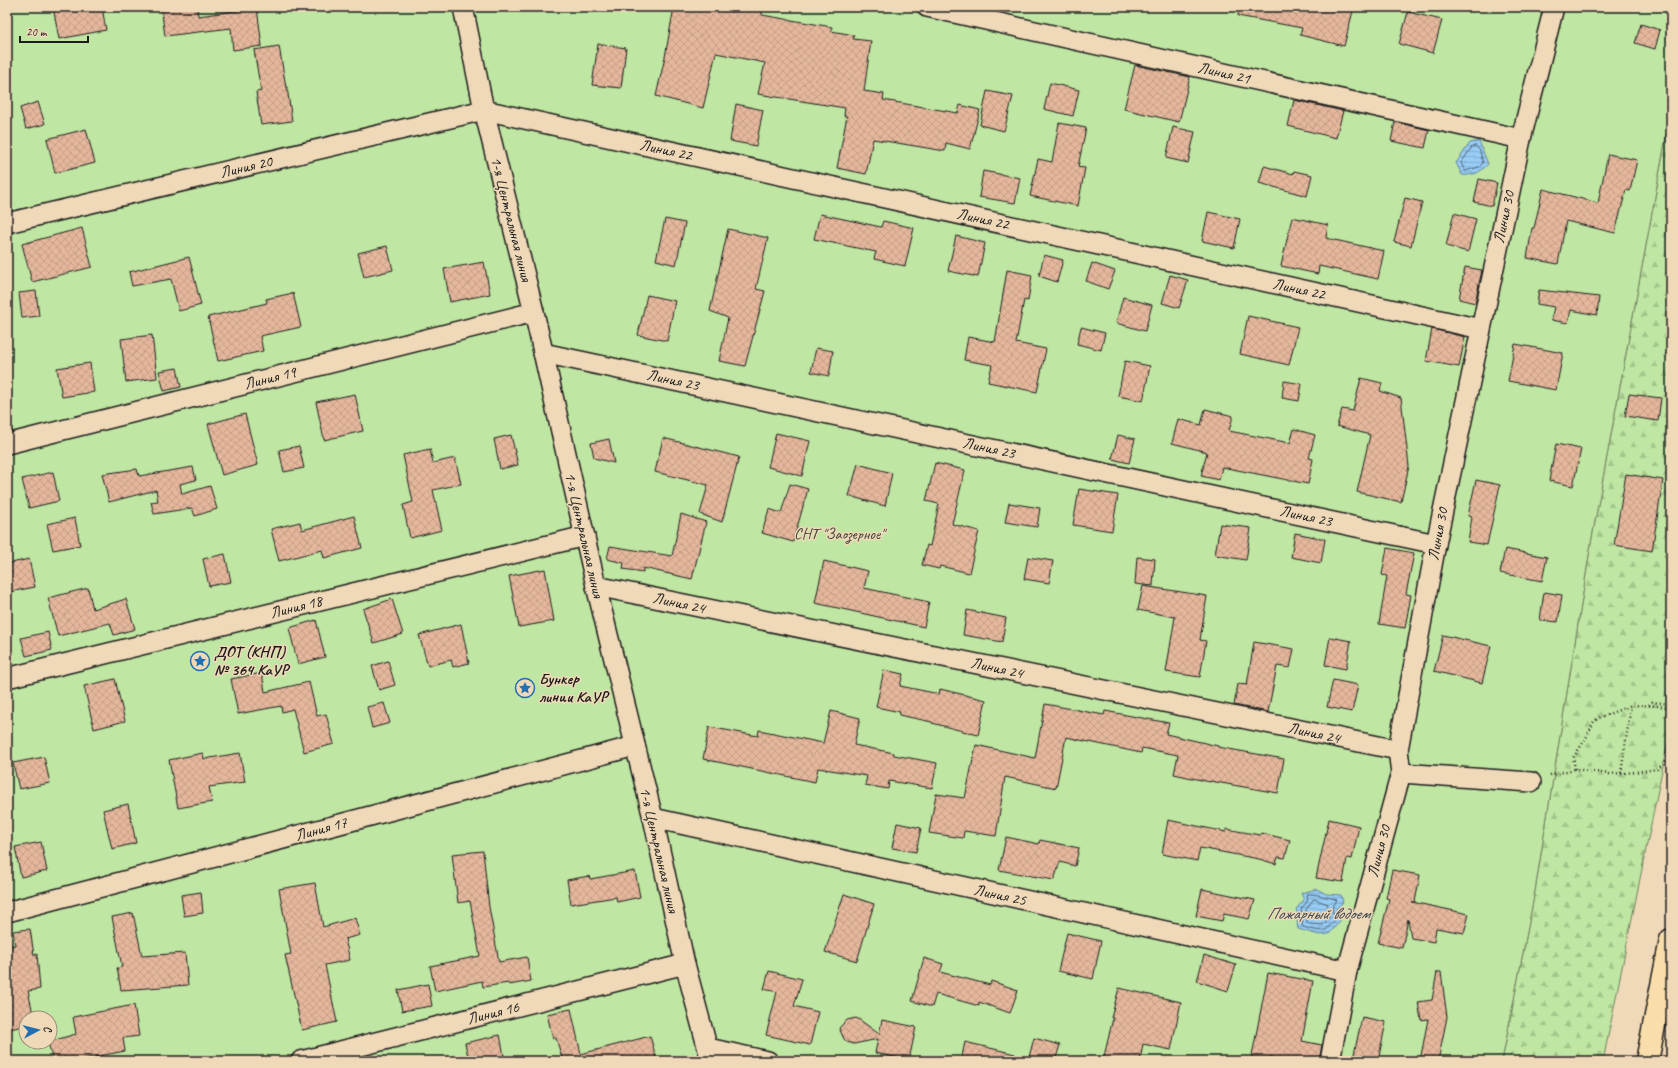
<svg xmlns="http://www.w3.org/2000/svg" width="1678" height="1068" font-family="Caveat,sans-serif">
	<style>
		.forest { fill: url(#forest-firs); stroke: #6e815f }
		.green { fill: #bfe6a2; stroke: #6e815f; fill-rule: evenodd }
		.water { fill: url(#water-rules); stroke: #66869e }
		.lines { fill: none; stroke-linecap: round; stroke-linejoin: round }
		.shore { stroke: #4d6273; stroke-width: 1 }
		.building { fill: url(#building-cross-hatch); stroke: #1c1c1c }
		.minor-casing { stroke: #1c1c1c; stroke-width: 22 }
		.primary-casing { stroke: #1c1c1c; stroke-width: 25 }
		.path { stroke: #1c1c1c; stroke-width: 2.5; stroke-dasharray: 1 3; stroke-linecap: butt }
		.minor { stroke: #f0d9b8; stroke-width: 19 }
		.primary { stroke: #f9deab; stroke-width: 22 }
		.labels { text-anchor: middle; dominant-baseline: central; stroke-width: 3; stroke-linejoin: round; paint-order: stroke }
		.street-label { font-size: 16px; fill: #1c1c1c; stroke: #f0d9b8 }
		.park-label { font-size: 16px; fill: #3d4437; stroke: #f0d9b8 }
		.poi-label { font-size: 16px; font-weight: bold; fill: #1c1c1c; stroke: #f0d9b8; text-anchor: start }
		.water-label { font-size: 17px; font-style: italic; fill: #3b4852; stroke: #f0d9b8 }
	</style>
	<defs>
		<pattern id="forest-firs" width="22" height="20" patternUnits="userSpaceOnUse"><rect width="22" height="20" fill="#bfe6a2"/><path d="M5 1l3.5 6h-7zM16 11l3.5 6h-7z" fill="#a4c58b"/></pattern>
		<pattern id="water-rules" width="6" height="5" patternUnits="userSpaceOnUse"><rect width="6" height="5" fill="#97ccf5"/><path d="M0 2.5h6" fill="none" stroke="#82afd1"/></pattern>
		<pattern id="building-cross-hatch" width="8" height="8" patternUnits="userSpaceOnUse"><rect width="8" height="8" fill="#e5b79c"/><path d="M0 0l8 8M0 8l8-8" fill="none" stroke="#c49d86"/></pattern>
	</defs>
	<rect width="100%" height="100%" fill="#f0d9b8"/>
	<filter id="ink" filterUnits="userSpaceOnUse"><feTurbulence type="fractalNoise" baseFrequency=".025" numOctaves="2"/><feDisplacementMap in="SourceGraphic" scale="8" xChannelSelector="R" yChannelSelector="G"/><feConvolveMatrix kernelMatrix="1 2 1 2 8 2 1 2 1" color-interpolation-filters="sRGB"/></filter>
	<g filter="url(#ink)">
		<path class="forest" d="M1671 110V726L1603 1061H1502L1535 891 1591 543Z"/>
		<path class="green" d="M7 7H1671V110L1591 543 1535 891 1502 1061H7ZM26 1018H50V1042H26Z"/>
		<g class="water">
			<path d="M1479 141 1488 164C1481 172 1473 176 1462 175L1456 163 1470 143Z"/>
			<path d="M1317 889 1326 894 1341 895 1343 902 1336 909 1340 921 1329 934 1319 935 1298 929 1297 923 1299 918 1296 909 1304 900 1301 893Z"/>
		</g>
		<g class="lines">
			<g class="shore">
				<path d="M1476 146 1480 151 1483 163 1479 167 1465 171 1461 163 1472 147Z"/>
				<path d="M1308 894C1315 894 1330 897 1337 900L1332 908 1335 920 1326 930C1318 931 1309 930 1302 926L1303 918 1301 909 1307 902Z"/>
				<path d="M1314 899 1328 904 1327 910 1329 918 1323 925 1310 924 1307 922 1306 910Z"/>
			</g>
		</g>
		<g class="building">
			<path d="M53 7H102L106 30 59 39Z"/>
			<path d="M161 7H197L198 16 257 8 262 46 233 50 231 28 165 36Z"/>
			<path d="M674 7H738L762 11V15L832 27 831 31 854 35 853 39 871 41 864 91 884 94 883 100 958 113 960 105 980 110 970 149 946 143 945 151 873 139 866 174 837 168 847 116H844L845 108 758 94 765 63 716 53 703 108 656 96 665 57Z"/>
			<path d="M1239 7H1354L1344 46 1300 35 1302 28 1238 16Z"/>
			<path d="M1408 12 1442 20 1433 53 1399 44Z"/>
			<path d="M1641 24 1660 30 1655 49 1635 43Z"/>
			<path d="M598 44 626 48 621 88 592 85Z"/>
			<path d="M279 46 286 87H287L292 121 261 125 256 92 261 91 254 50Z"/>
			<path d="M1135 65 1190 77 1179 122 1124 109Z"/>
			<path d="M1050 83 1079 90 1073 116 1044 109Z"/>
			<path d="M987 91 1013 96 1004 131 980 125Z"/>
			<path d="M1294 100 1343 111 1336 138 1288 126Z"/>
			<path d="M38 102 45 124 26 129 20 108Z"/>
			<path d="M736 104 763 110 756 146 730 141Z"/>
			<path d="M1395 122 1429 130 1425 148 1391 141Z"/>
			<path d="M1059 123 1086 128 1078 167 1085 168 1078 206 1030 196 1038 159 1052 162Z"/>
			<path d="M1173 127 1195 132 1188 163 1166 158Z"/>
			<path d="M86 129 95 163 55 173 47 139Z"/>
			<path d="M1608 154 1637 160 1630 191 1626 190 1615 233 1566 221 1558 264 1527 258 1532 228H1534L1543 189 1598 203Z"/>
			<path d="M1264 166 1293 174 1294 171 1312 175 1307 196 1259 183Z"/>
			<path d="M983 171 1020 178 1015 203 979 197Z"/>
			<path d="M1479 179 1497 183 1492 206 1474 202Z"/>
			<path d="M1405 198 1422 202 1411 246 1394 242Z"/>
			<path d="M1208 212 1240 219 1234 248 1202 241Z"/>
			<path d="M1454 213 1476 219 1468 252 1446 246Z"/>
			<path d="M820 214 881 227 883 221 914 228 905 266 874 259 876 252 814 239Z"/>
			<path d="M1292 217 1328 225 1326 238 1384 251 1378 279 1319 266 1318 274 1281 266Z"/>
			<path d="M665 219 685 223 676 265 656 260Z"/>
			<path d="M82 228 92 267 32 282 22 244Z"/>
			<path d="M728 229 768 238 756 289 765 291 745 366 719 361 728 318 710 311Z"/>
			<path d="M956 236 985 243 978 277 948 271Z"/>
			<path d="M387 246 393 270 364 277 358 253Z"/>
			<path d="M1044 255 1063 260 1057 282 1039 276Z"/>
			<path d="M189 257 201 305 179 311 171 279 132 286 129 272Z"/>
			<path d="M484 262 490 294 450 302 444 269Z"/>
			<path d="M1092 263 1115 271 1108 289 1086 281Z"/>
			<path d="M1465 267 1482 270 1475 303 1459 299Z"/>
			<path d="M1007 270 1032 275 1028 301 1024 300 1016 343 1046 349 1037 392 988 382 992 365 964 360 968 337 995 342Z"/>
			<path d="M1170 275 1188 280 1179 308 1162 303Z"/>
			<path d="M1539 290 1599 297 1597 315 1571 310 1568 323 1551 320 1554 307 1537 304Z"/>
			<path d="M36 291 39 316 22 318 19 293Z"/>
			<path d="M293 293 301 327 260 336 263 351 218 361 208 317 267 303 266 299Z"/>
			<path d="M647 295 675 301 667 341 638 335Z"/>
			<path d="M1123 297 1152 305 1145 331 1116 323Z"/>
			<path d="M1248 316 1298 327 1289 365 1240 354Z"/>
			<path d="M1081 327 1105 333 1101 350 1077 344Z"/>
			<path d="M1432 329 1465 337 1459 367 1426 361Z"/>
			<path d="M152 335 157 378 126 382 121 339Z"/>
			<path d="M1515 344 1563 353 1556 390 1508 381Z"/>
			<path d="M816 348 833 351 829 376 811 372Z"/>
			<path d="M1125 361 1150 366 1143 401 1118 396Z"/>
			<path d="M90 363 94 392 62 397 57 368Z"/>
			<path d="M177 368 181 387 164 391 159 371Z"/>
			<path d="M1361 378 1382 383 1380 391 1401 398 1409 466 1401 502 1357 492 1370 435 1337 426 1342 409 1353 411Z"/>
			<path d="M1284 381 1302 384 1299 401 1282 398Z"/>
			<path d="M355 394 363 431 324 440 316 402Z"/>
			<path d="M1629 394 1661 398 1658 421 1625 416Z"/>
			<path d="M1205 409 1233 416 1229 431 1290 443 1294 429 1315 435 1309 458 1313 459 1308 484 1222 467 1219 480 1201 476 1207 452 1172 443 1178 419 1201 425Z"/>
			<path d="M245 414 258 465 222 475 208 424Z"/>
			<path d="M776 433 810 441 802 476 768 467Z"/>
			<path d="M511 435 518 465 500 469 494 439Z"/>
			<path d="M1118 435 1135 439 1129 463 1112 459Z"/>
			<path d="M663 438 739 457 722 522 700 514 708 485 655 472Z"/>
			<path d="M609 439 614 463 594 458 591 443Z"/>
			<path d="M1556 444 1581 449 1573 486 1549 481Z"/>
			<path d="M299 446 304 468 284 472 279 450Z"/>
			<path d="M430 449 433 463 455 458 461 484 433 490 442 530 410 538 403 505 413 502 403 455Z"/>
			<path d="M935 463 965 470 952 524 979 531 969 573 940 566 939 569 922 565 927 545 930 546 939 504 926 501Z"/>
			<path d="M858 464 892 473 885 506 849 496Z"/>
			<path d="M193 467 196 480 180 484 182 494 210 486 217 509 195 516 192 508 154 514 151 502 158 501 156 490 109 502 102 474 137 469 139 476Z"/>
			<path d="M53 472 59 501 29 508 22 479Z"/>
			<path d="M1626 474 1663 480 1652 551 1614 545Z"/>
			<path d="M1476 480 1500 485 1487 545 1468 542 1472 517 1468 516Z"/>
			<path d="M790 484 808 489 793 542 762 533 769 509 781 513Z"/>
			<path d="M1079 489 1118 495 1112 531 1073 525Z"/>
			<path d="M1009 503 1040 508 1037 527 1005 522Z"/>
			<path d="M681 514 706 522 692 579 643 568V572L623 569 624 563 607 559 610 546 672 556Z"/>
			<path d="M354 516 362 548 324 558 322 550 279 561 271 529 300 522 302 530Z"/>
			<path d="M75 518 80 545 53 550 47 524Z"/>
			<path d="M1220 524 1251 528 1246 560 1215 555Z"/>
			<path d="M1295 533 1325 539 1321 563 1291 557Z"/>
			<path d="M1387 548 1414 553 1406 594 1411 595 1405 628 1379 624 1387 576 1382 575Z"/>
			<path d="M1505 549 1547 557 1542 581 1500 573Z"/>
			<path d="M225 554 231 582 209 586 203 559Z"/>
			<path d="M1028 557 1053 561 1049 583 1024 579Z"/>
			<path d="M1137 557 1155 559 1153 586 1135 584Z"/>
			<path d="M29 559 35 587 10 592 7 577V564Z"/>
			<path d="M824 561 868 571 864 588 929 602 924 627 815 603Z"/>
			<path d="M545 569 554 621 519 627 509 576Z"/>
			<path d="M1143 586 1207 596 1200 640 1206 641 1200 677 1166 672 1175 617 1138 610Z"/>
			<path d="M88 588 93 609 126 599 135 629 114 635 110 623 58 636 48 598Z"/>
			<path d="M1544 592 1562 595 1558 622 1540 620Z"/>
			<path d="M392 599 403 634 374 643 363 609Z"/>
			<path d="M967 610 1006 618 1002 642 963 635Z"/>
			<path d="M316 620 325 657 298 664 289 628Z"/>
			<path d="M461 624 469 663 453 667 451 660 428 666 419 635Z"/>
			<path d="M48 632 52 650 26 656 21 638Z"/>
			<path d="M1443 635 1491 646 1482 683 1434 671Z"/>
			<path d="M1330 637 1351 641 1346 669 1325 665Z"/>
			<path d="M1254 642 1294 649 1290 668 1277 666 1268 712 1234 705 1238 684 1247 685Z"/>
			<path d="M388 661 395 685 379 690 372 666Z"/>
			<path d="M884 670 903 674 900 686 939 694 940 689 986 700 978 735 932 723V722L899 715 900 712 876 707Z"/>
			<path d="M262 673 265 692 309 682 317 716 326 714 334 744 304 752 293 709 282 712 281 706 238 714 231 679Z"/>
			<path d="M115 679 125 721 94 729 84 686Z"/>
			<path d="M1333 680 1358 685 1352 712 1327 707Z"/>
			<path d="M384 703 390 723 372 728 367 707Z"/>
			<path d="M1045 704 1104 715 1105 711 1169 723 1166 734 1218 746V747L1284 759 1278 793 1210 781V782L1174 774 1178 755 1142 748 1141 753 1066 737 1056 788 1005 777 996 836 964 831 963 838 929 833 936 794 965 798 976 745 1035 758Z"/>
			<path d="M831 711 860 718 854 745 894 753V755L937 763 932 788 889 781 888 789 865 785 867 776 818 768 815 782 703 759 709 727 758 736 759 730 823 743Z"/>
			<path d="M203 753 204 759 240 753 245 782 209 787 212 802 178 808 169 760Z"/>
			<path d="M44 757 50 783 19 789 13 763Z"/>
			<path d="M128 804 136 843 112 849 103 810Z"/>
			<path d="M1329 819 1359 826 1352 859 1347 858 1343 882 1316 878Z"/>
			<path d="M1168 820 1226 832V829L1260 835 1261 833 1290 840 1285 858 1278 857 1276 864 1259 859 1200 848 1197 861 1162 854Z"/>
			<path d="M897 823 921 828 916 852 892 848Z"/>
			<path d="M1006 837 1039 844 1040 840 1079 848 1075 866 1060 862 1054 880 999 870Z"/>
			<path d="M41 842 47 871 21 877 15 847Z"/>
			<path d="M483 851 489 907 499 962 527 957 531 981 509 985 508 983 483 987 482 981 435 991 430 966 480 956 470 901 458 903 452 854Z"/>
			<path d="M1392 870 1420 875 1415 902H1412L1469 914 1464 933 1436 928 1434 942 1411 938 1408 919 1402 948 1378 943 1389 899 1386 898Z"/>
			<path d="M635 871 640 897 617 902 616 897 571 904 567 880 589 876 590 879Z"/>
			<path d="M315 883 323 927 355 918 360 935 345 939 350 960 325 965 337 1022 302 1030 285 955 291 954 279 889Z"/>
			<path d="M1202 889 1255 900 1249 919 1224 914 1222 921 1196 916Z"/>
			<path d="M201 892 203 913 184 916 181 895Z"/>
			<path d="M844 894 874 904 857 961 825 952Z"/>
			<path d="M133 913 142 956 185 953 188 985 121 990 117 968 122 967 112 917Z"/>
			<path d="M30 929 34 955 37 954 40 989 28 991 34 1018H26V1025L7 1030V946L15 945 13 931Z"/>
			<path d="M1067 933 1101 941 1093 979 1058 971Z"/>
			<path d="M1204 955 1236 965 1228 991 1197 981Z"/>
			<path d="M924 958 943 964 940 972 990 985 991 981 1018 990 1010 1013 979 1002V1006L936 994 932 1007 912 1001Z"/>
			<path d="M769 971 802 979 794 1006 818 1012 810 1045 766 1035 777 992 764 989Z"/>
			<path d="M1437 972H1441L1447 1017 1438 1061H1420L1428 1019 1421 1020 1418 1002 1432 1000Z"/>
			<path d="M1268 973 1313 981 1302 1041 1322 1045 1319 1061H1290L1269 1057 1268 1061H1251Z"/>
			<path d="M428 984 432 1006 402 1011 398 990Z"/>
			<path d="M1119 988 1181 1002 1171 1050 1143 1044 1140 1061H1103L1113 1018H1111Z"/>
			<path d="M134 1005 139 1036 123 1038 125 1051 73 1061H53L48 1042 76 1034 73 1017Z"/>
			<path d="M571 1009 581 1054 650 1036 657 1061H563L556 1038 553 1039 547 1014Z"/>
			<path d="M1362 1017 1386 1022 1378 1061H1363L1353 1059Z"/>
			<path d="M856 1018 860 1020 879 1034 882 1020 916 1027 909 1060 875 1053 878 1039 854 1044 847 1042 844 1039 839 1028 847 1020Z"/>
			<path d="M500 1035 505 1061H469L465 1043Z"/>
			<path d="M1034 1038 1060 1045 1055 1061H1028Z"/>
			<path d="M965 1042 1015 1054 1014 1061H961Z"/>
		</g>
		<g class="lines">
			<g class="minor-casing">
				<g id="minor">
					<path d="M463 7 484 110 534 312 596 586 653 818 685 964 711 1061"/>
					<path d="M927 7 1521 139"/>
					<path d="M7 223 484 110 1481 329"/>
					<path d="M543 353 1436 544"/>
					<path d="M7 444 534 312"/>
					<path d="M596 586 1398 750"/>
					<path d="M7 678 585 536"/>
					<path d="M1401 773 1531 782"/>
					<path d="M653 818 1347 971"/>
					<path d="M7 912 635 746"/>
					<path d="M708 1048 768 1061"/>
					<path d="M301 1061 685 964"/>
					<path d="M1330 1061 1347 971 1401 773 1398 750 1436 544 1521 139 1554 7"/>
				</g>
			</g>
			<g class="primary-casing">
				<path id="primary" d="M1647 1061 1671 940"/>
			</g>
			<g class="path">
				<path d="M1649 705 1652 702 1671 704"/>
				<path d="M1575 769 1573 758 1586 738 1594 721 1601 717 1632 705 1658 706 1671 708"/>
				<path d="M1621 773 1631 706"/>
				<path d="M1550 775 1575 769 1609 774 1635 772 1657 769 1665 763 1671 735"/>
			</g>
			<use href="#minor" class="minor"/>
			<use href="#primary" class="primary"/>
		</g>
	</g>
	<defs>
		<g id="sight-ring" transform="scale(1)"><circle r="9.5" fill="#f0d9b8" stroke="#1f6fb2" stroke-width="1.5"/><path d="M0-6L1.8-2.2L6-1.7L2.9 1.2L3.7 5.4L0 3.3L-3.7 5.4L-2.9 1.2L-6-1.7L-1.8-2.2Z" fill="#1f6fb2"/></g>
	</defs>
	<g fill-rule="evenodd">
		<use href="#sight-ring" x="200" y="661"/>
		<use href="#sight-ring" x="525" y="688"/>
	</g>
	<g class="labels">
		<g class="street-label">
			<text transform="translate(1224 73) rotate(13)">Линия 21</text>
			<text transform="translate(666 150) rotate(12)">Линия 22</text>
			<text transform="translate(246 167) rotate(-13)">Линия 20</text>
			<text transform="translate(1504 217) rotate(-78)">Линия 30</text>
			<text transform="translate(511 219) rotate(76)">1-я Центральная линия</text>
			<text transform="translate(983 219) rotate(12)">Линия 22</text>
			<text transform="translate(1299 289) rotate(12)">Линия 22</text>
			<text transform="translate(270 378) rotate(-14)">Линия 19</text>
			<text transform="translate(673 380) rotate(12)">Линия 23</text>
			<text transform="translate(989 448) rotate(12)">Линия 23</text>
			<text transform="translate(1306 516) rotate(12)">Линия 23</text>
			<text transform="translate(1438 534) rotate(-79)">Линия 30</text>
			<text transform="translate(584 535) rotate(77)">1-я Центральная линия</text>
			<text transform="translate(679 603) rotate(12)">Линия 24</text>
			<text transform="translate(296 607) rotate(-14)">Линия 18</text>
			<text transform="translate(997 668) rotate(12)">Линия 24</text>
			<text transform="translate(1314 733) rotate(12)">Линия 24</text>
			<text transform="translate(321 829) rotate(-15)">Линия 17</text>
			<text transform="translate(659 850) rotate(77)">1-я Центральная линия</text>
			<text transform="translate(1379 851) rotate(-75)">Линия 30</text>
			<text transform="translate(1000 895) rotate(12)">Линия 25</text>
			<text transform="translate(493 1013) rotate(-14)">Линия 16</text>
		</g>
		<g class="park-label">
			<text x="839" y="534">СНТ "Заозерное"</text>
		</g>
		<g class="poi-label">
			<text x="214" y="652">ДОТ (КНП)<tspan x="214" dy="18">№ 364 КаУР</tspan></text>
			<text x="539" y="679">Бункер<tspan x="539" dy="18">линии КаУР</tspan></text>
		</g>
		<g class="water-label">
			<text x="1318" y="913">Пожарный водоем</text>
		</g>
	</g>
	<rect width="1678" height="1068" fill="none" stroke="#f0d9b8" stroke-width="24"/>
	<rect x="12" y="12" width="1654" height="1044" fill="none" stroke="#1c1c1c" stroke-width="1.5" filter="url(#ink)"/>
	<g transform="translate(38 1030) rotate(83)"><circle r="19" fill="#f0d9b8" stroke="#9b8d7a"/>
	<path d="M0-3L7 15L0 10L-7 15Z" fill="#1f6fb2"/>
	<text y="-6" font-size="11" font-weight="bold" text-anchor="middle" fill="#1c1c1c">С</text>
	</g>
	<path d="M20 36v6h68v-6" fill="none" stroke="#1c1c1c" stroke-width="2"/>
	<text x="26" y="36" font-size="12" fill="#1c1c1c" stroke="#f0d9b8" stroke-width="3" paint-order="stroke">20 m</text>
</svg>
